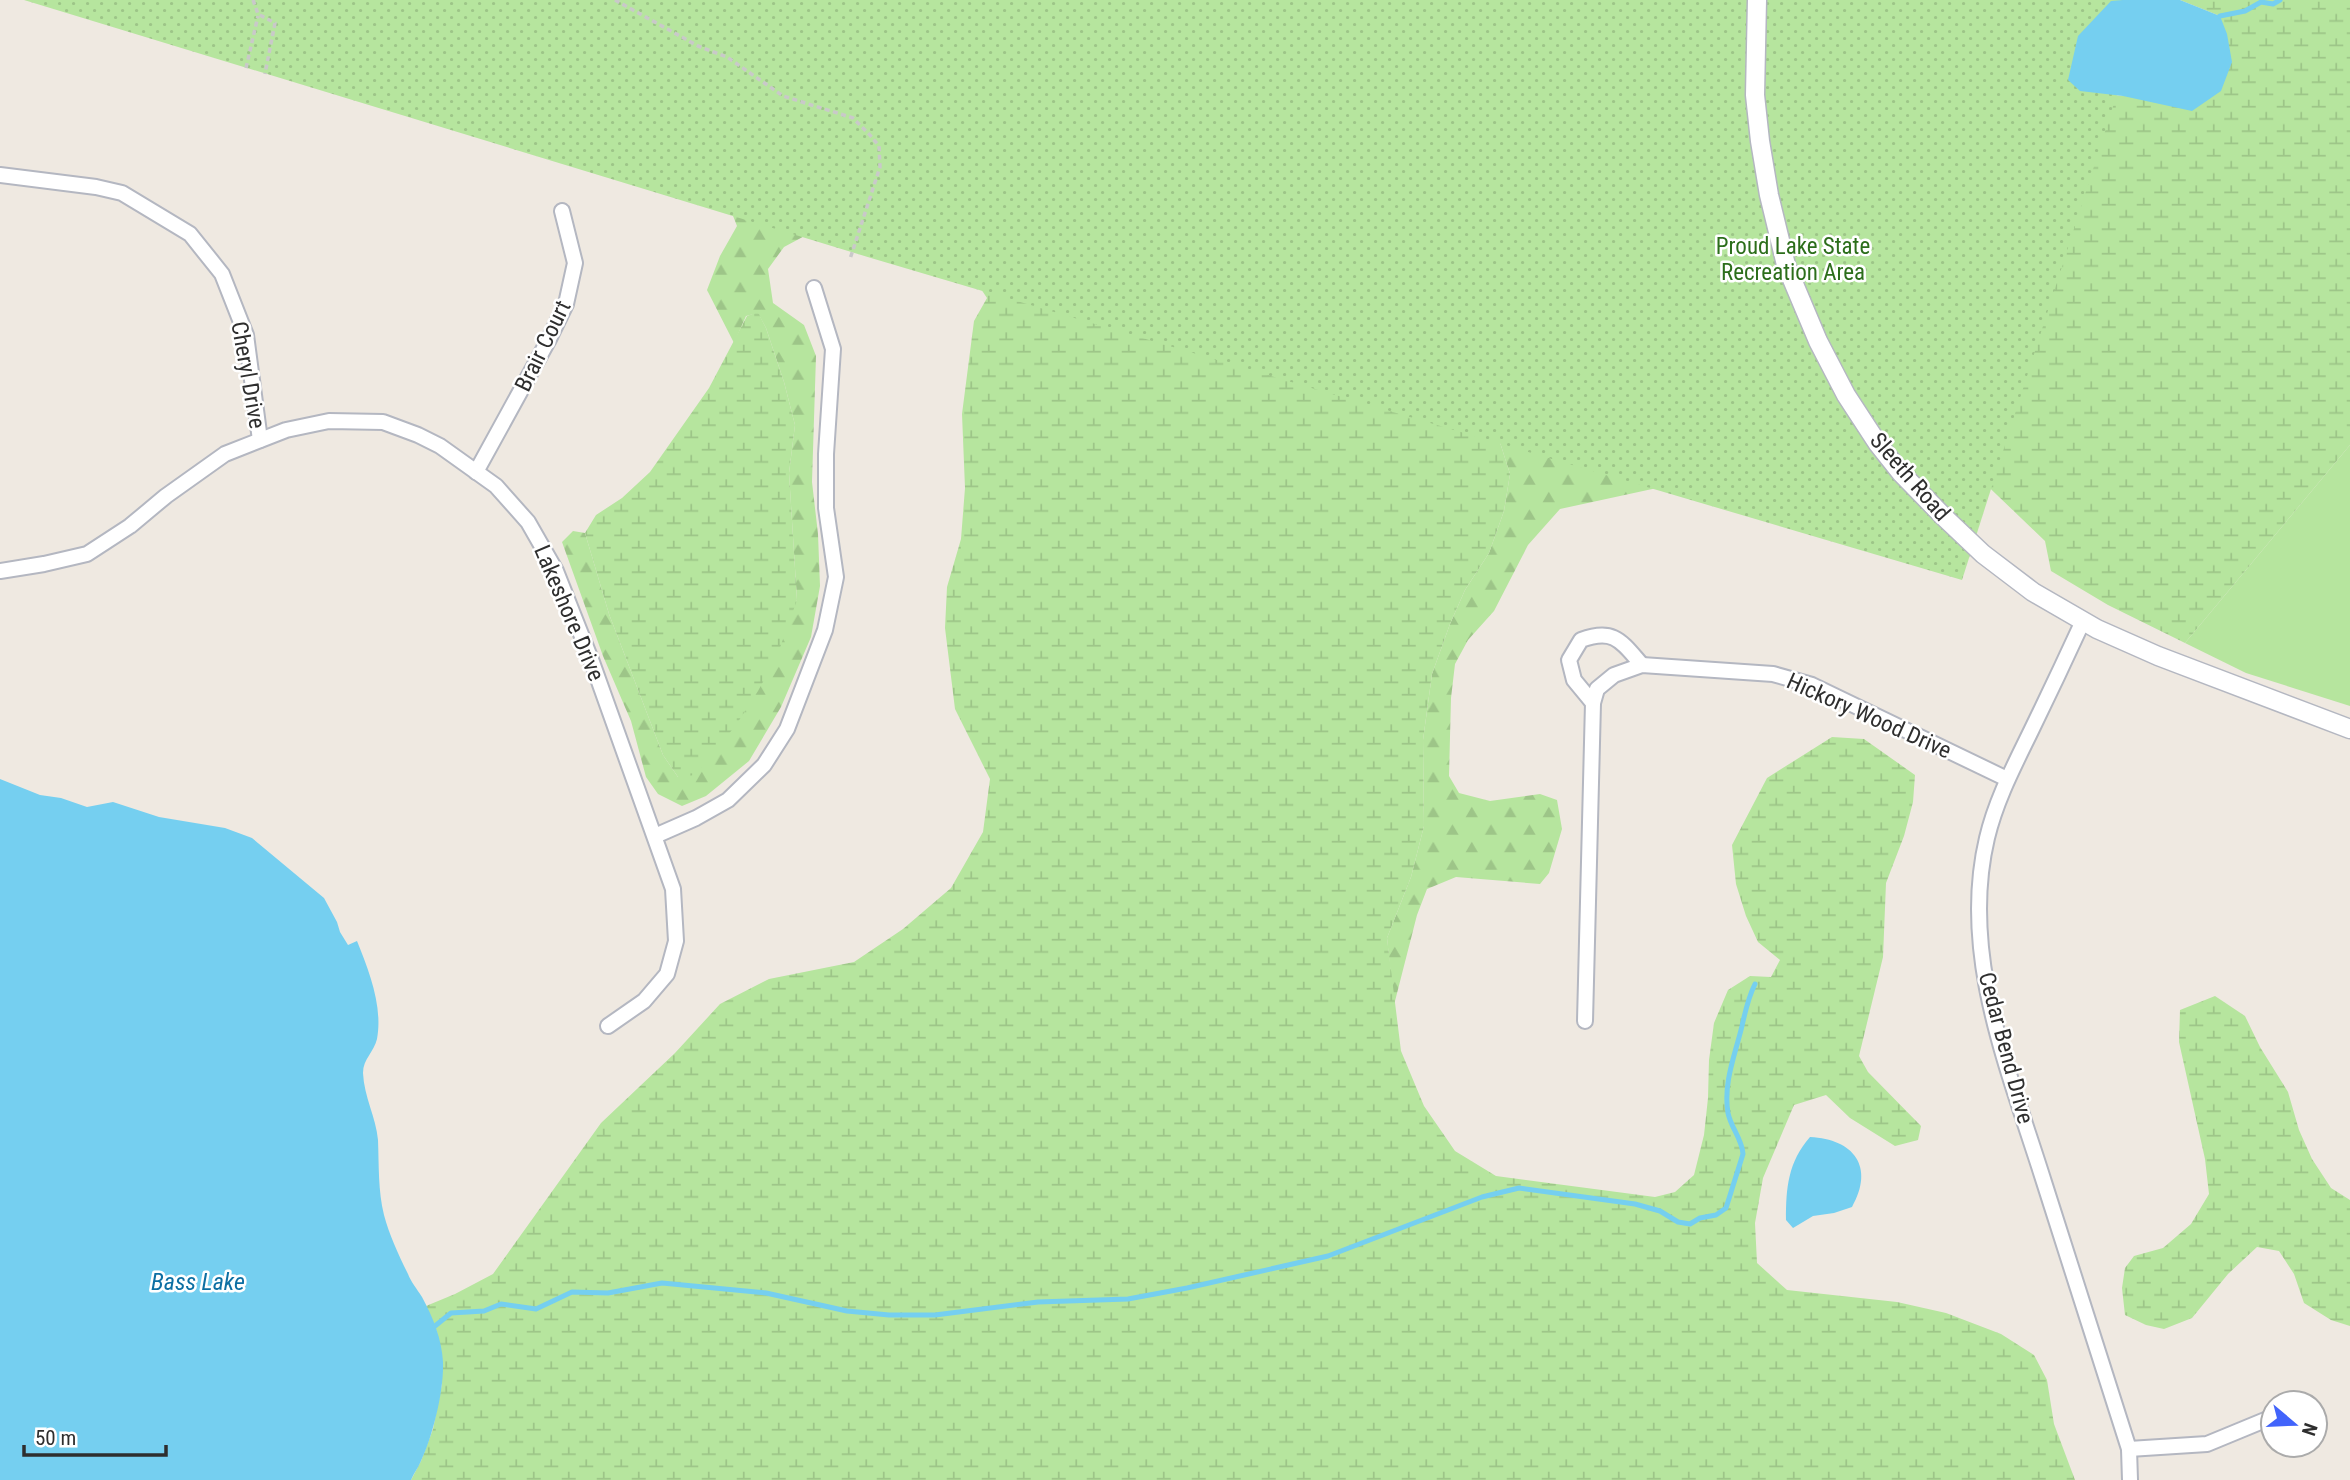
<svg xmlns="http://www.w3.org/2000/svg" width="2350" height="1480" font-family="'Roboto Condensed',sans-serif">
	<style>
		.grass { fill: #b6e59e }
		.forest { fill: url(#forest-firs) }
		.wetland { fill: url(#wetland-marsh) }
		.park { fill: url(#park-dots) }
		.water { fill: #75cff0 }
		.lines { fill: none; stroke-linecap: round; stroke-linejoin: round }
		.stream { stroke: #75cff0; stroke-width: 5 }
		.minor-casing { stroke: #b4b7c1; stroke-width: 18 }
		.tertiary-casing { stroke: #b4b7c1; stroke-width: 21 }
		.path { stroke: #c9c9c9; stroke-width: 3.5; stroke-dasharray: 5 3.5; stroke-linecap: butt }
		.minor { stroke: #fff; stroke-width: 14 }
		.tertiary { stroke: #fff; stroke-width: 18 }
		.labels { text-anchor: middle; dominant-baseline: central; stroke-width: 5; stroke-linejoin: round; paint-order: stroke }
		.park-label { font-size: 23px; fill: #2c6e1b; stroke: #fff }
		.street-label { font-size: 23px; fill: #2e2e2e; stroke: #fff }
		.water-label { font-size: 24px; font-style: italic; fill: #0d6fa3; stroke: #fff }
	</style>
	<defs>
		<pattern id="forest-firs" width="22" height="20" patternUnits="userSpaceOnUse" patternTransform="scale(1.75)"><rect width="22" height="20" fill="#b6e59e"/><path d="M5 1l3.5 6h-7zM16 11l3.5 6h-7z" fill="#9dc588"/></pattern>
		<pattern id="wetland-marsh" width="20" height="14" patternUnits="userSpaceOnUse" patternTransform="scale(1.75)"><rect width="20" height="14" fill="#b6e59e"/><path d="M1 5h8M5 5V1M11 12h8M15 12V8" fill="none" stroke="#9dc588"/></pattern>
		<pattern id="park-dots" width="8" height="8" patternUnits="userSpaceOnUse" patternTransform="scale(1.75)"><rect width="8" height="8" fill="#b6e59e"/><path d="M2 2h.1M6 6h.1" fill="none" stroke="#9dc588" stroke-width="1.8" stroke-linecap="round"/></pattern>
	</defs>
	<rect width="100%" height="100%" fill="#efe9e1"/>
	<path class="grass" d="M2350 445V706L2246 673 2185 643Z"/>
	<g class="forest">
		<path d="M726 198 812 232 784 247 768 269 773 303 804 325 816 356 812 482 818 534 820 586 811 637 781 707 749 761 706 796 682 806 658 794 646 777 631 721 603 656 562 542 573 531 585 533 609 614 663 755 678 777 797 600 789 473 795 425 784 382 766 328 758 313 746 316 734 343 707 290 720 256 737 226Z"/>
		<path d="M1497 433 1680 483 1560 509 1528 545 1494 611 1468 640 1455 664 1451 698 1449 776 1459 793 1490 801 1540 794 1557 800 1562 829 1549 873 1540 884 1456 877 1427 889 1417 915 1394 1005 1387 938 1411 877 1424 826 1423 740 1432 674 1450 624 1465 590 1489 553 1504 511 1510 474Z"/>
	</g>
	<g class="wetland">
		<path d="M2180 0H2350V445L2185 643 2108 605 2051 571 2045 541 1972 471 2080 91 2123 96 2220 16Z"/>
		<path d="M969 271 1497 433 1510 474 1504 511 1489 553 1465 590 1450 624 1432 674 1423 740 1424 826 1411 877 1387 938 1401 1051 1424 1106 1455 1151 1496 1176 1655 1197 1675 1192 1694 1175 1704 1135 1708 1098 1709 1060 1714 1023 1728 990 1750 976 1771 977 1780 960 1758 942 1746 916 1736 884 1732 845 1767 778 1832 737 1864 739 1915 775 1913 802 1904 836 1886 883 1883 957 1859 1056 1868 1072 1921 1126 1918 1140 1895 1146 1850 1118 1826 1095 1794 1105 1763 1178 1755 1223 1757 1263 1787 1290 1897 1302 1946 1313 2001 1334 2034 1355 2047 1380 2054 1424 2075 1480H411L421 1461 433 1429 442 1384 437 1332 426 1306 455 1294 493 1274 601 1123 675 1053 720 1004 769 979 854 962 903 929 951 888 983 832 990 779 955 709 945 628 947 587 961 539 965 488 962 414 974 321 987 298Z"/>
		<path d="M758 312 766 328 784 382 795 425 789 473 797 600 777 656 758 691 736 725 695 775 678 777 663 755 609 614 585 533 596 515 622 498 650 472 709 388 747 316Z"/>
		<path d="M2215 996 2245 1016 2260 1047 2288 1092 2299 1130 2312 1159 2331 1188 2350 1200V1326L2331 1320 2304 1303 2294 1274 2279 1251 2257 1247 2228 1274 2192 1318 2164 1329 2146 1325 2125 1315 2122 1288 2125 1268 2134 1256 2163 1248 2191 1224 2209 1194 2205 1159 2179 1042 2180 1010Z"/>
	</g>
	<path class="park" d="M24 0H2147L1962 580 871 258Z"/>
	<g class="water">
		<path d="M2123 0H2180L2220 16 2227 34 2232 62 2221 91 2192 111 2123 96 2080 91 2068 80 2078 36 2111 1Z"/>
		<path d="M0 779 40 795 61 798 87 807 113 802 159 817 225 828 252 838 324 898 337 922 340 932 348 945 357 941C369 971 383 1006 377 1039 374 1052 363 1059 363 1073 364 1097 376 1117 378 1140 379 1166 378 1190 384 1215 389 1234 399 1256 408 1274 411 1282 417 1289 422 1297 433 1317 442 1340 443 1362 444 1391 433 1435 421 1461 418 1468 414 1473 411 1480H0Z"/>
		<path d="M1810 1137C1854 1139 1875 1167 1852 1207L1834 1213 1813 1216 1793 1228 1786 1220C1786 1188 1788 1162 1810 1137Z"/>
	</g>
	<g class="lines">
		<g class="stream">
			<path d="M2220 16 2245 11 2261 2 2273 4 2280 0"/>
			<path d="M435 1326 451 1313 484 1311 501 1304 536 1309 572 1292 608 1293 662 1283 766 1293 847 1311 889 1315H935L1038 1302 1128 1299 1187 1288 1328 1256 1482 1197 1519 1188 1635 1204 1660 1211 1678 1222 1690 1224 1700 1218 1716 1215 1726 1208 1743 1154C1742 1139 1731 1128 1728 1113 1723 1083 1735 1055 1742 1026 1745 1012 1748 998 1755 984"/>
		</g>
		<g class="minor-casing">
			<g id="minor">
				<path d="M0 175 96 187 122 193 190 234 222 274 246 335 260 440"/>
				<path d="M476 472 548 341 566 304 575 263 562 211"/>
				<path d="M0 571 44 564 87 554 130 526 166 496 225 454 286 430 329 421 383 422 418 435 440 446 496 486 528 522 556 571 592 662 673 889 676 941 667 974 644 1001 608 1026"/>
				<path d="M2083 621C2066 658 2049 694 2031 731 2014 766 1996 800 1987 838 1959 955 2010 1073 2044 1182 2072 1271 2101 1360 2129 1449L2130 1480"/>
				<path d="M1593 703 1574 680 1569 660 1581 640C1614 628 1621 641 1642 665"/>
				<path d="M655 836 696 818 728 800 764 765 787 729 825 630 836 577 826 508V454L833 349 814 288"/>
				<path d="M1585 1021 1593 703 1597 689 1614 675 1642 665 1773 674 1812 685 2007 779"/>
				<path d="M2129 1449 2207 1444 2270 1418"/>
			</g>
		</g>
		<g class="tertiary-casing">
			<path id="tertiary" d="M1757 0 1755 95 1760 141 1769 195 1786 265 1818 341 1846 395 1878 444 1901 473 1944 517 1983 554 2033 592 2097 629 2158 656 2350 729"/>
		</g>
		<g class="path">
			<path d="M253 0 258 14 275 23 265 74"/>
			<path d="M615 0 698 46 727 57 783 96 853 118 869 134 879 146 880 167 850 259"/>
			<path d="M246 68 258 16"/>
		</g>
		<use href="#minor" class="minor"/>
		<use href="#tertiary" class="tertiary"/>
	</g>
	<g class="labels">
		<g class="park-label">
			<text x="1793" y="246">Proud Lake State<tspan x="1793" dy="26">Recreation Area</tspan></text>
		</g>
		<g class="street-label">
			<text transform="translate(543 346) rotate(-64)">Brair Court</text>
			<text transform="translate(248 375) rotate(80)">Cheryl Drive</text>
			<text transform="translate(1910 477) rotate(49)">Sleeth Road</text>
			<text transform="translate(569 613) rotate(67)">Lakeshore Drive</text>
			<text transform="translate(1869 716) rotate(24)">Hickory Wood Drive</text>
			<text transform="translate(2006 1048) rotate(75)">Cedar Bend Drive</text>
		</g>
		<g class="water-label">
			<text x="198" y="1282">Bass Lake</text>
		</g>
	</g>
	<g transform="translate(2294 1424) rotate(109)"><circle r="33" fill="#ffffff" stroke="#ababab" stroke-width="2"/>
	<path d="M0-5L12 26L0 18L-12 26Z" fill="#4264fb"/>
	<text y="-10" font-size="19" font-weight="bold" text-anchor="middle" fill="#2e2e2e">N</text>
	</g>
	<path d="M24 1445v10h142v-10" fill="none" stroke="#2e2e2e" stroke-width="3.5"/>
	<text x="35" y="1445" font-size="21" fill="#2e2e2e" stroke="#ffffff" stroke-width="5" paint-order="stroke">50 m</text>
</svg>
